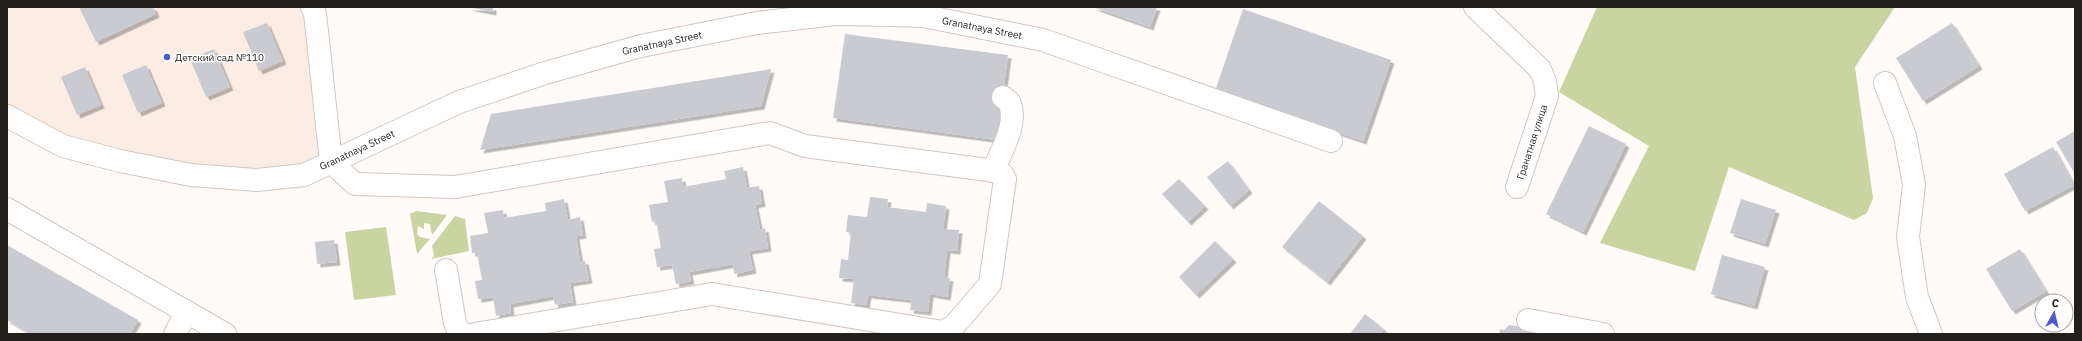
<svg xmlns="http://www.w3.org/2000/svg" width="2082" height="341" font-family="'IBM Plex Sans',sans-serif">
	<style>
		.built { fill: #fcede4 }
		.green { fill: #c9d4a1 }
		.building { fill: #cacad1; filter: url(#shadow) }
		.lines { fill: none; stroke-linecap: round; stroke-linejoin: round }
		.minor-casing { stroke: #cfc7c3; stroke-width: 24 }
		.minor { stroke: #fff; stroke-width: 22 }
		.poi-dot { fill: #4e57cd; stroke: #fff; stroke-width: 1.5 }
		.labels { text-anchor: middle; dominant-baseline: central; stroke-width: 3; stroke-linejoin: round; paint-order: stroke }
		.street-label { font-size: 10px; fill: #221f1d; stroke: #fff }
		.poi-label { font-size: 10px; fill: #221f1d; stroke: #fff; text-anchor: start }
	</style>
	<defs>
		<filter id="shadow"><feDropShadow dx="3.5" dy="3.5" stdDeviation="0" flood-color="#0004"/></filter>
	</defs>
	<rect width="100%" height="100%" fill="#fefbf9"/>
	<path class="built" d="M7 7H322L336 157 254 174 171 164 94 145 18 114 7 105Z"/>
	<g class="green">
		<path d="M1597 7H1895L1855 67 1873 198 1867 213 1854 220 1729 167 1695 271 1600 243 1649 146 1559 92Z"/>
		<path d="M417 211 447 215 432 235 430 224 424 223V229L418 226 417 234 420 237 430 239 417 254 410 214Z"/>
		<path d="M455 216 465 219 469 251 431 259 434 256 432 246Z"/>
		<path d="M386 227 396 295 354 300 345 232Z"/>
	</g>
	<g class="building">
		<path d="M79 7H153L156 14 96 42Z"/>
		<path d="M467 7H493V12Z"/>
		<path d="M1093 7H1157L1150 27Z"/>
		<path d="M1243 9 1391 60 1363 141 1215 91Z"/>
		<path d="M267 23 283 61 259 71 243 32Z"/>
		<path d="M1952 23 1979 66 1923 101 1896 58Z"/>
		<path d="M845 34 1008 55 997 140 833 118Z"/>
		<path d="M214 49 230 87 206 97 190 59Z"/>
		<path d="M146 65 162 103 138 113 122 75Z"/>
		<path d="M85 67 101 105 77 115 61 77Z"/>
		<path d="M771 69 761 106 480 150 491 114Z"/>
		<path d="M1589 126 1626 144 1583 232 1546 214Z"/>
		<path d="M2075 131V174L2056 142Z"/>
		<path d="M2053 147 2074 185 2025 211 2004 174Z"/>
		<path d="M1228 161 1249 190 1230 206 1207 177Z"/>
		<path d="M743 167 747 188 759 186 762 203 755 205 760 230 765 228 768 248 749 251 753 270 734 274 733 264 689 272 691 281 676 284 672 265 657 267 654 249 661 248 656 221 652 222 649 205 668 202 664 181 682 178 683 187 726 179 724 171Z"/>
		<path d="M1179 179 1205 206 1188 222 1162 194Z"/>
		<path d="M870 197 888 199 887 207 926 212 927 203 946 206 943 229 959 230 957 251 947 250 944 277 950 278 947 297 930 294 928 312 910 310 912 300 868 295 866 305 851 303 854 279 839 278 841 259 848 260 851 233 846 232 848 215 867 217Z"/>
		<path d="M564 199 568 220 580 217 583 235 576 236 580 261H585L589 280 570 283 573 302 555 305 553 296 510 304 511 313 496 316 493 297 478 299 475 281 482 280 477 253H472L470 236 488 233 484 213 503 210 504 218 546 211 545 203Z"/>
		<path d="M1741 199 1776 210 1765 244 1730 233Z"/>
		<path d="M1319 201 1363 236 1327 282 1282 247Z"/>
		<path d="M334 240 337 262 317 264 315 242Z"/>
		<path d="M1215 241 1233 259 1196 295 1179 277Z"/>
		<path d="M7 245 138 320 130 334H31L7 320Z"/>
		<path d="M2020 249 2046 291 2012 311 1986 269Z"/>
		<path d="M1722 255 1765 267 1754 306 1711 294Z"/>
		<path d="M1365 314 1384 329 1380 334H1350Z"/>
		<path d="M1509 325 1521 327 1558 334H1499L1500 329 1504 330Z"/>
	</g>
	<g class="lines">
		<g class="minor-casing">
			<g id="minor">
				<path d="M312 7 315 13 331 162 355 184 455 187 770 133 805 146 996 171 1002 174 1005 179 990 284 954 326 943 332 712 294 475 334"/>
				<path d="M1475 7 1540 69 1545 82 1547 96 1517 187"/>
				<path d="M1885 83 1905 136 1914 185 1908 237 1917 297 1931 334"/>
				<path d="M7 116 63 146 120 161 191 175 257 180 304 175 459 102 545 73 641 46 757 23 836 14 893 15 924 16 1043 40 1331 141"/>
				<path d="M993 171C1001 151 1019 123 1009 102L1003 97"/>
				<path d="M7 209 225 334"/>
				<path d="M446 270 455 323 458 330 464 334"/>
				<path d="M1528 320 1603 334"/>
				<path d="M175 334 187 312"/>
			</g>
		</g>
		<use href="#minor" class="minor"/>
	</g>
	<circle class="poi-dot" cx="167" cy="57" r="4"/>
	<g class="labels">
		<g class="street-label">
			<text transform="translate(982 28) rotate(11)">Granatnaya Street</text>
			<text transform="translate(662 43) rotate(-12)">Granatnaya Street</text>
			<text transform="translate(1532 142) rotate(-72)">Гранатная улица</text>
			<text transform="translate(357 150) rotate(-25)">Granatnaya Street</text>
		</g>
		<g class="poi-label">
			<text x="175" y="57">Детский сад №110</text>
		</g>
	</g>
	<rect width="2082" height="341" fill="none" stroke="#221f1d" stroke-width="16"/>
	<g transform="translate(2054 313) rotate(8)"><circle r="19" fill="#ffffff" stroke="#a7a5a5"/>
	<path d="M0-3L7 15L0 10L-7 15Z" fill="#4e57cd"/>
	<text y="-6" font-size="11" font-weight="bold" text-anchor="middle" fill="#221f1d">С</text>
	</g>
</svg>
